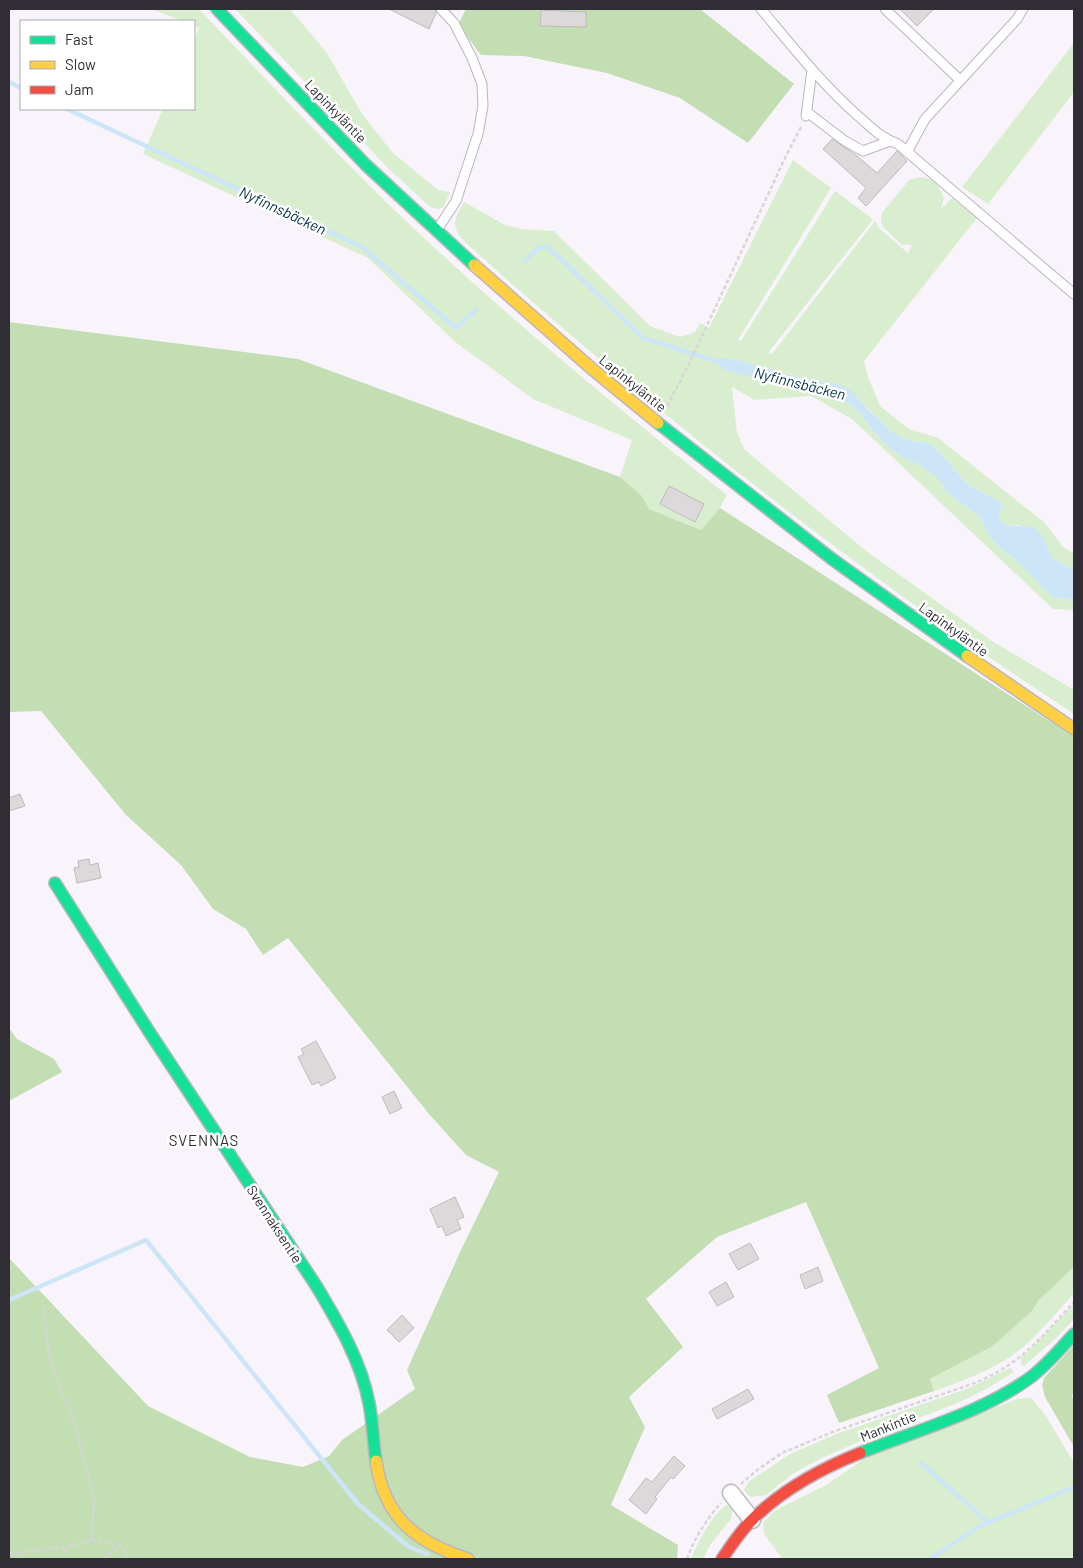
<svg xmlns="http://www.w3.org/2000/svg" width="1083" height="1568" font-family="Barlow,sans-serif">
	<style>
		.green { fill: #d9eece }
		.forest { fill: #c3deb3 }
		.water { fill: #cce5f7 }
		.lines { fill: none; stroke-linecap: round; stroke-linejoin: round }
		.stream { stroke: #cce5f7; stroke-width: 4.5 }
		.building { fill: #ddd8d9; stroke: #bfbabc }
		.lane-casing { stroke: #bbb7bd; stroke-width: 11 }
		.street-casing { stroke: #bbb7bd; stroke-width: 19 }
		.fast-casing { stroke: #bbb7bd; stroke-width: 14 }
		.slow-casing { stroke: #bbb7bd; stroke-width: 14 }
		.jam-casing { stroke: #bbb7bd; stroke-width: 14 }
		.path { stroke: #d7d5d8; stroke-width: 2.5; stroke-dasharray: 4 2.5; stroke-linecap: butt }
		.lane { stroke: #fefdff; stroke-width: 9 }
		.street { stroke: #fefdff; stroke-width: 16 }
		.fast { stroke: #16e098; stroke-width: 11 }
		.slow { stroke: #ffcf43; stroke-width: 11 }
		.jam { stroke: #f24e42; stroke-width: 11 }
		.labels { text-anchor: middle; dominant-baseline: central; stroke-width: 5; stroke-linejoin: round; paint-order: stroke }
		.street-label { font-size: 14px; fill: #312d34; stroke: #fff }
		.water-label { font-size: 15px; font-style: italic; fill: #003047; stroke: #fff }
		.neighbourhood-label { font-size: 15px; letter-spacing: 1px; fill: #312d34; stroke: #fff }
	</style>
	<rect width="100%" height="100%" fill="#f9f4fc"/>
	<g class="green">
		<path d="M151 9H199C261 74 322 139 386 202 494 306 610 402 727 495L720 508 701 530 649 509 642 496 620 477 632 440 533 399 454 341 368 258 143 154 163 109H194V40L199 28 194 26V21H183Z"/>
		<path d="M235 9H290L327 53 362 114 392 152 438 190 450 192 444 207 438 209 430 207 389 169Z"/>
		<path d="M1074 43V92L988 204 962 187Z"/>
		<path d="M793 160 831 188 738 340 741 341 835 191 873 219 768 353 772 354 875 221 880 229 908 253 912 245H902L883 227 881 221 882 213 909 180 921 177 931 179 937 184 944 198 941 209 952 198 977 218 864 361 868 377 880 406 909 429 938 438 1045 523 1063 547 1074 553V570L1052 558 1042 535 1019 525H1005L999 518 1002 503 968 485 939 452 930 444 903 439 889 430 880 419 838 384 801 378 737 360 797 387 819 390 852 405 862 415 871 429 885 444 900 456 925 468 936 477 949 494 979 516 989 536 1001 549 1015 559 1052 597 1074 600V610L1053 609 852 419 811 396 754 400 732 387 737 433 745 450 865 550 992 641 1074 690V714C859 574 658 415 467 244 450 227 453 221 464 202L505 225 522 229 554 231 650 326 680 337 695 332 700 323 709 328Z"/>
		<path d="M1074 1267V1293C1059 1310 1044 1328 1027 1344 1001 1367 966 1380 934 1391L930 1379 993 1346 1032 1311 1038 1301Z"/>
		<path d="M1074 1304V1319L1056 1338 1024 1366 1021 1365V1357L1029 1351Z"/>
		<path d="M1010 1368 1012 1369 1014 1372 988 1388 960 1402 867 1438 822 1458 794 1473 766 1495 750 1497 744 1490 748 1482 790 1454 839 1433 969 1388Z"/>
		<path d="M1031 1398 1044 1413 1074 1463V1559H779L781 1557 764 1534 763 1523 774 1511 826 1485 864 1459 1017 1399Z"/>
		<path d="M726 1505H730L733 1508 731 1519 710 1545 703 1559H691C697 1543 712 1515 726 1505Z"/>
	</g>
	<g class="forest">
		<path d="M466 9H700L794 84 748 143 680 98 607 73 524 56 481 55 458 25Z"/>
		<path d="M9 322 298 359 620 477 642 496 649 509 701 530 720 508 1074 737V1267L1038 1301 1032 1311 993 1346 930 1379 934 1391 839 1423 827 1395 879 1368 806 1202 717 1237 646 1299 683 1347 629 1397 645 1427 611 1505 678 1545 677 1559H9V1258L148 1406 250 1457 303 1467 329 1456 342 1440 415 1389 407 1370 461 1250 499 1172 466 1155 429 1114 288 938 263 955 246 929 213 909 181 865 126 815 41 711 9 712Z"/>
		<path d="M9 1028 17 1039 54 1059 62 1072 9 1101Z"/>
		<path d="M1074 1345V1391L1072 1396 1074 1401V1447L1045 1397 1042 1385 1044 1378Z"/>
	</g>
	<path class="water" d="M723 358 737 360 801 378 838 384 851 390 868 410 880 419 889 430 903 439 930 444 939 452 968 485 1002 503 999 518 1005 525 1033 527 1042 535 1052 558 1074 570V600L1052 597 1015 559 1001 549 989 536 979 516 949 494 936 477 925 468 900 456 885 444 871 429 862 415 852 405 819 390 738 374 723 369 714 360Z"/>
	<g class="lines">
		<g class="stream">
			<path d="M9 82 21 88"/>
			<path d="M67 109 362 247 456 328 476 310"/>
			<path d="M526 260C533 253 538 244 548 247L643 338 719 362"/>
			<path d="M9 1300 146 1240 358 1504 409 1547 427 1554"/>
			<path d="M921 1463 989 1523"/>
			<path d="M930 1559 978 1527 1074 1487"/>
		</g>
	</g>
	<g class="building">
		<path d="M389 9H435L436 13 429 29Z"/>
		<path d="M900 9H934L917 26Z"/>
		<path d="M541 10 586 12V27L540 26Z"/>
		<path d="M832 139 856 155 877 173 897 151 907 161 866 206 858 198 866 188 823 149Z"/>
		<path d="M669 486 704 504 695 522 660 504Z"/>
		<path d="M20 794 25 806 9 811V798Z"/>
		<path d="M89 859 90 865 98 863 101 878 77 883 74 868 79 867 78 861Z"/>
		<path d="M316 1041 336 1078 321 1086 319 1082 312 1085 298 1057 304 1054 301 1049Z"/>
		<path d="M394 1091 402 1108 390 1114 382 1097Z"/>
		<path d="M455 1197 464 1217 457 1220 461 1229 446 1236 442 1226 438 1228 430 1209Z"/>
		<path d="M750 1243 759 1259 738 1270 729 1254Z"/>
		<path d="M818 1267 823 1281 805 1289 800 1275Z"/>
		<path d="M726 1282 734 1297 717 1306 709 1292Z"/>
		<path d="M402 1315 414 1328 399 1342 387 1330Z"/>
		<path d="M748 1389 754 1399 717 1419 712 1409Z"/>
		<path d="M674 1456 685 1466 673 1479 671 1477 655 1497 657 1499 646 1514 629 1500 646 1478 652 1482Z"/>
	</g>
	<g class="lines">
		<g class="lane-casing">
			<g id="lane">
				<path d="M761 9C792 46 821 83 857 115 872 128 879 137 898 144L1074 294"/>
				<path d="M885 9 960 80"/>
				<path d="M807 112 845 141 863 151 890 141"/>
				<path d="M806 116 812 70"/>
				<path d="M907 152 925 119 1017 19 1023 9"/>
				<path d="M437 230 456 201 478 134 483 106 482 84 472 58 454 23 441 9"/>
			</g>
		</g>
		<g class="street-casing">
			<path id="street" d="M731 1493 752 1520"/>
		</g>
		<g class="fast-casing">
			<g id="fast">
				<path d="M217 9 366 165 474 265"/>
				<path d="M658 423 832 559 967 656"/>
				<path d="M55 883 150 1033 317 1287C339 1324 361 1361 369 1403 373 1422 373 1442 376 1461"/>
				<path d="M860 1453C915 1431 984 1412 1031 1377 1047 1365 1060 1349 1074 1334"/>
			</g>
		</g>
		<g class="slow-casing">
			<g id="slow">
				<path d="M474 265 591 368 658 423"/>
				<path d="M967 656 1074 729"/>
				<path d="M376 1461C384 1518 416 1542 468 1559"/>
			</g>
		</g>
		<g class="jam-casing">
			<path id="jam" d="M722 1559C731 1546 739 1533 750 1522 780 1491 820 1469 860 1453"/>
		</g>
		<g class="path">
			<path d="M667 406 688 366 786 156 801 127"/>
			<path d="M44 1309 49 1357 76 1429 94 1497 92 1540"/>
			<path d="M741 1484 757 1470 782 1453 835 1431 975 1383C988 1377 1001 1371 1013 1362 1036 1346 1055 1322 1074 1302"/>
			<path d="M9 1554 66 1547 92 1540 121 1546 129 1559"/>
			<path d="M63 1559 66 1547"/>
			<path d="M103 1559 120 1546"/>
			<path d="M687 1559C694 1538 707 1519 721 1503"/>
		</g>
		<use href="#lane" class="lane"/>
		<use href="#street" class="street"/>
		<use href="#fast" class="fast"/>
		<use href="#slow" class="slow"/>
		<use href="#jam" class="jam"/>
	</g>
	<g class="labels">
		<g class="street-label">
			<text transform="translate(336 111) rotate(46)">Lapinkyläntie</text>
			<text transform="translate(633 383) rotate(39)">Lapinkyläntie</text>
			<text transform="translate(954 629) rotate(36)">Lapinkyläntie</text>
			<text transform="translate(275 1224) rotate(57)">Svennaksentie</text>
			<text transform="translate(888 1426) rotate(-22)">Mankintie</text>
		</g>
		<g class="water-label">
			<text transform="translate(283 210) rotate(25)">Nyfinnsbäcken</text>
			<text transform="translate(800 383) rotate(14)">Nyfinnsbäcken</text>
		</g>
		<g class="neighbourhood-label">
			<text x="204" y="1140">SVENNAS</text>
		</g>
	</g>
	<rect width="1083" height="1568" fill="none" stroke="#312d34" stroke-width="20"/>
	<rect x="20" y="20" width="175" height="90" fill="#ffffff" stroke="#adabae"/>
	<rect x="30" y="36" width="25" height="8" fill="#16e098" stroke="#adabae"/>
	<text x="65" y="45" font-size="15" fill="#312d34">Fast</text>
	<rect x="30" y="61" width="25" height="8" fill="#ffcf43" stroke="#adabae"/>
	<text x="65" y="70" font-size="15" fill="#312d34">Slow</text>
	<rect x="30" y="86" width="25" height="8" fill="#f24e42" stroke="#adabae"/>
	<text x="65" y="95" font-size="15" fill="#312d34">Jam</text>
</svg>
